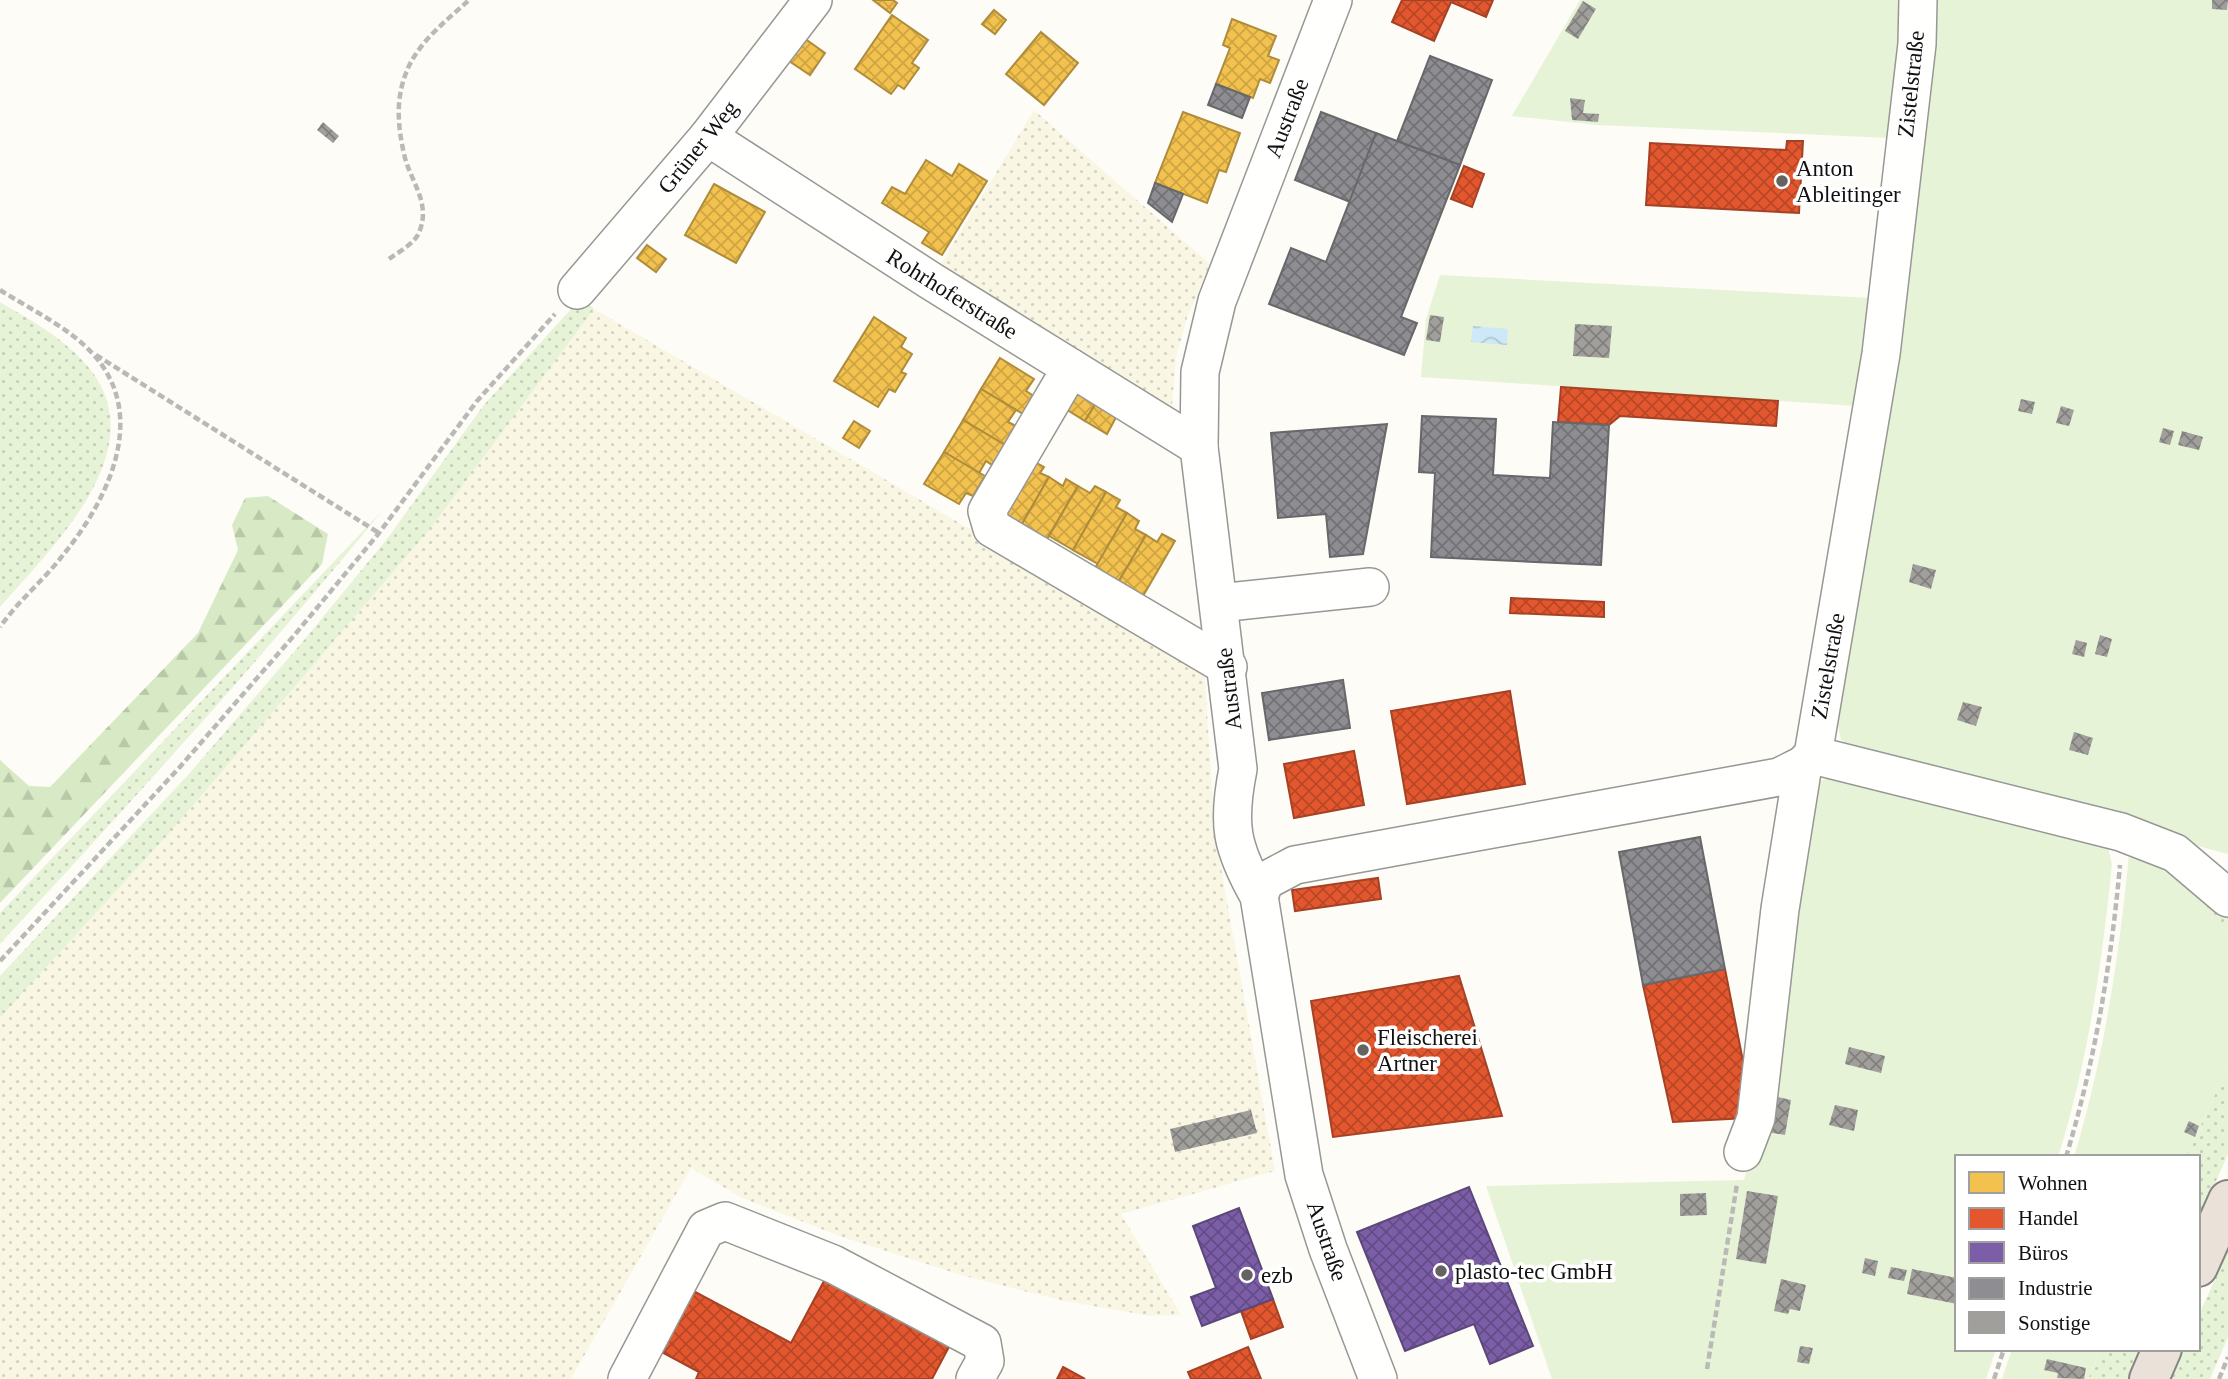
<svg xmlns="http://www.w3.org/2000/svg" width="2228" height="1379" font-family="Georgia,serif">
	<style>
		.farmland { fill: url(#farmland-dots) }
		.grass { fill: url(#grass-dots) }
		.forest { fill: url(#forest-firs) }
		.park { fill: #e7f3d7 }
		.water { fill: url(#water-waves) }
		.homes { fill: url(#homes-cross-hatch); stroke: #ae8c3c; stroke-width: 2 }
		.shops { fill: url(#shops-cross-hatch); stroke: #a54225; stroke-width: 2 }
		.offices { fill: url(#offices-cross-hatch); stroke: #5b477a; stroke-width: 2 }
		.industry { fill: url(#industry-cross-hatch); stroke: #68686b; stroke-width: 2 }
		.building { fill: url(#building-cross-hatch) }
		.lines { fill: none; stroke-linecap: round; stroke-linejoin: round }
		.minor-casing { stroke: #979795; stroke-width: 40 }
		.highway-casing { stroke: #858482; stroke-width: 42 }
		.path { stroke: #b9b9b8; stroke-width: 4.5; stroke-dasharray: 7 3.5; stroke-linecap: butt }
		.minor { stroke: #fffffe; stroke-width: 37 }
		.highway { stroke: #eae1d8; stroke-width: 38 }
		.poi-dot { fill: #646362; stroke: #fff; stroke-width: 2.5 }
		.labels { text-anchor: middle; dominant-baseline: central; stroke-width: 7; stroke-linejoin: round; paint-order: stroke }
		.street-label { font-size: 23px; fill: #111; stroke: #fff }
		.poi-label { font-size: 23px; fill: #111; stroke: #fff; text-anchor: start }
	</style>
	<defs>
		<pattern id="farmland-dots" width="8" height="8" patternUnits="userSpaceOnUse" patternTransform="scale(1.75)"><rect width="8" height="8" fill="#f9f7e4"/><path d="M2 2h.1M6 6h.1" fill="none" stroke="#d4d3c3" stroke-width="1.8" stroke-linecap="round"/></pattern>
		<pattern id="grass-dots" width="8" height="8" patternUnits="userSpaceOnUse" patternTransform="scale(1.75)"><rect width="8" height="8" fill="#e7f3d7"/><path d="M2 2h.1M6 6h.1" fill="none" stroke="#c5cfb8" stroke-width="1.8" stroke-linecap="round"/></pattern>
		<pattern id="forest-firs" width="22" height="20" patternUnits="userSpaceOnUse" patternTransform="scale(1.75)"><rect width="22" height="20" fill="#d8eac5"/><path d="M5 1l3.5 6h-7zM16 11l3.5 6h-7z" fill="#b8c8a8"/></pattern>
		<pattern id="water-waves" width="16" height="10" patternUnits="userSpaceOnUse" patternTransform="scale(1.75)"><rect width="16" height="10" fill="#cde8f7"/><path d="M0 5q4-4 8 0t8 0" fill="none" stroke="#afc6d3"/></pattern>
		<pattern id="homes-cross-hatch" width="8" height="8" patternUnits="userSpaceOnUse" patternTransform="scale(1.75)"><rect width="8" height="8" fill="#f2c14e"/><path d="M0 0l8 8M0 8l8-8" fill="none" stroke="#cea543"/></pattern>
		<pattern id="shops-cross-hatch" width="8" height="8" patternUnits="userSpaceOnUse" patternTransform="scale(1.75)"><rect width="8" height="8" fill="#e4572e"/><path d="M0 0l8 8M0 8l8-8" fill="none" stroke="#b74726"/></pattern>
		<pattern id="offices-cross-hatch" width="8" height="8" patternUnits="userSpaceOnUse" patternTransform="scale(1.75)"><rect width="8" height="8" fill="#7b5ea7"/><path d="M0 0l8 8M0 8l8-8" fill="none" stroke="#634c87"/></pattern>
		<pattern id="industry-cross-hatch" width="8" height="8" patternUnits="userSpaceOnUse" patternTransform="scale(1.75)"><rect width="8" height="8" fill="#8d8d92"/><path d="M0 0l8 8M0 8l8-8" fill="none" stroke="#727276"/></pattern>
		<pattern id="building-cross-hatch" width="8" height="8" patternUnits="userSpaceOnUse" patternTransform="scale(1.75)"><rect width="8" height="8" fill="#a19f9c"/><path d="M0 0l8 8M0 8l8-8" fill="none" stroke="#82807e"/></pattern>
	</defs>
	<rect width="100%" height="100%" fill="#fdfcf7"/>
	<g class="farmland">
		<path d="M1034 110 1210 264 1187 318 1176 358 1171 418 937 270Z"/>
		<path d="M594 309 1204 666 1215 834 1275 1171 1121 1214 1181 1315 1151 1316 1064 1301 961 1275 842 1237 742 1198 691 1168 571 1379H0V1018L171 831 430 529Z"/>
	</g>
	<g class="grass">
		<path d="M581 298 594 309 430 529 171 831 0 1018V976L188 775 305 639 387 539 483 406Z"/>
		<path d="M0 302C29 319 60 336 83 361 161 444 54 545 0 607Z"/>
		<path d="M382 511C260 661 131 802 0 944V913Z"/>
		<path d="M2149 853 2228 911V934L2167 875Z"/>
		<path d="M2228 1066V1154L2198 1222V1157H2186Z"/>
		<path d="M2228 1250V1337L2210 1379H2171L2184 1349H2198V1317Z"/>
		<path d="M2101 1349H2142L2129 1379H2088Z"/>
	</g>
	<path class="forest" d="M268 496 328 534 322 564 0 903V760L29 786 50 787 198 633 238 550 232 525 245 498Z"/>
	<g class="park">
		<path d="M1580 0H1901L1890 138 1598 125 1512 116Z"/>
		<path d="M1934 0H2228V854L1860 756 1841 739 1835 713Z"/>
		<path d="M1440 275 1872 298 1856 406 1421 377 1426 319Z"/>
		<path d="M1841 773 2095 837 2108 848 2112 864C2102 964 2088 1061 2058 1157H1957V1349H1996L1986 1379H1552L1486 1186 1744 1180 1759 1131 1809 786Z"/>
		<path d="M2149 853 2167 875 2228 934V1066L2186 1157H2074C2104 1057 2119 958 2129 854Z"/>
		<path d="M2012 1349H2101L2088 1379H2002Z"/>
	</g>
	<path class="water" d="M1473 326 1508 329 1507 345 1471 342Z"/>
	<g class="homes">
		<path d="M873 0H893L897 3 890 13Z"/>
		<path d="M994 10 1006 20 995 34 982 24Z"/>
		<path d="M892 15 928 40 912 63 919 68 904 89 898 85 891 94 855 69Z"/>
		<path d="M1232 19 1276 36 1268 56 1279 60 1270 83 1260 79 1253 98 1216 84 1230 48 1223 45Z"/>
		<path d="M1041 32 1078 63 1044 105 1006 74Z"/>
		<path d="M804 38 825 53 810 75 789 61Z"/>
		<path d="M1183 112 1240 133 1226 172 1219 170 1207 203 1155 183Z"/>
		<path d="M926 160 952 176 959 164 987 181 942 255 922 243 929 232 882 203 892 187 905 194Z"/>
		<path d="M714 184 765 212 736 263 685 235Z"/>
		<path d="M647 245 666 259 656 272 637 258Z"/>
		<path d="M874 317 906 338 901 347 912 354 901 372 906 374 895 392 889 389 878 407 834 381Z"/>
		<path d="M1000 358 1034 379 1026 391 1034 396 1023 414 981 389Z"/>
		<path d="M1074 383 1099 398 1085 421 1061 406Z"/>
		<path d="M981 389 1016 410 1008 422 1016 426 1005 445 963 420Z"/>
		<path d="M1099 398 1120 410 1107 434 1085 421Z"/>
		<path d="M963 420 1005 445 992 465 986 461 979 473 944 452Z"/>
		<path d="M854 421 870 431 859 448 843 438Z"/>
		<path d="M944 452 985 476 973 496 966 493 959 504 924 484Z"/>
		<path d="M1028 458 1044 467 1040 473 1049 477 1022 524 998 510Z"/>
		<path d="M1049 477 1063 486 1066 479 1078 486 1047 539 1022 524Z"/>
		<path d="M1078 486 1090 493 1095 486 1106 492 1073 550 1049 536Z"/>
		<path d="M1106 492 1120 500 1116 507 1127 513 1098 564 1073 550Z"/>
		<path d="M1127 513 1139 521 1135 529 1146 535 1119 581 1095 568Z"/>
		<path d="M1162 534 1175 541 1143 596 1119 581 1146 535 1157 542Z"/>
	</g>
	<g class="shops">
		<path d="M1402 0H1493L1486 17 1451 2 1434 41 1392 22Z"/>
		<path d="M1787 141H1803L1799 213 1646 205 1650 143 1786 150Z"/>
		<path d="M1464 166 1484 174 1472 207 1451 199Z"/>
		<path d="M1561 387 1778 401 1776 426 1620 416 1609 425 1558 422Z"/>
		<path d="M1511 598 1604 602V617L1510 613Z"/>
		<path d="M1510 691 1525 784 1407 804 1391 711Z"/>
		<path d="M1354 751 1364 805 1294 818 1284 764Z"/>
		<path d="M1378 878 1381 899 1295 911 1292 890Z"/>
		<path d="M1725 969 1749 1092 1747 1118 1673 1122 1643 985Z"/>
		<path d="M1459 976 1502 1116 1333 1137 1311 1001Z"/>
		<path d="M825 1279 950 1345 932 1379H696L699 1372 658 1350 690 1289 791 1343Z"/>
		<path d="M1273 1299 1283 1327 1251 1339 1241 1311Z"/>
		<path d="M1248 1347 1261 1379H1191L1188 1372Z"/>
		<path d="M1063 1367 1085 1379H1057Z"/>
	</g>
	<g class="offices">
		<path d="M1469 1187 1533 1346 1490 1364 1474 1324 1405 1351 1357 1232Z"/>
		<path d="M1239 1208 1273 1299 1202 1326 1191 1297 1216 1288 1193 1226Z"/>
	</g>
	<g class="industry">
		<path d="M1430 56 1492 80 1460 165 1397 141Z"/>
		<path d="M1216 84 1250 97 1242 118 1208 105Z"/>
		<path d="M1321 112 1376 133 1350 202 1295 180Z"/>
		<path d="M1376 133 1460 165 1401 317 1417 323 1404 355 1269 304 1291 248 1326 262Z"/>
		<path d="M1155 183 1183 194 1172 222 1148 203Z"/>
		<path d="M1422 416 1496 419 1493 475 1550 478 1553 422 1609 425 1601 565 1431 557 1435 473 1419 472Z"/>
		<path d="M1387 424 1363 554 1330 557 1326 514 1278 518 1271 433Z"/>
		<path d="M1343 680 1350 728 1269 740 1262 693Z"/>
		<path d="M1700 837 1725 969 1643 985 1619 852Z"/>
	</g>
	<g class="building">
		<path d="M2212 0H2228L2227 10 2212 9Z"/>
		<path d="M1583 1 1596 9 1578 39 1565 31Z"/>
		<path d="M1570 98 1585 100 1583 113 1599 114 1598 122 1572 120Z"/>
		<path d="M323 122 339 136 333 143 317 130Z"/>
		<path d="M1430 315 1444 317 1440 342 1426 340Z"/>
		<path d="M1575 324 1612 326 1609 358 1573 356Z"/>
		<path d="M2021 399 2035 402 2032 414 2018 411Z"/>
		<path d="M2061 406 2074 410 2069 426 2056 423Z"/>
		<path d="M2163 428 2174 431 2170 445 2159 442Z"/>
		<path d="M2182 431 2203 437 2199 450 2178 445Z"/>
		<path d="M1913 564 1936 570 1931 589 1909 582Z"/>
		<path d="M2100 635 2112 639 2107 657 2095 654Z"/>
		<path d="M2076 640 2087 643 2084 657 2072 654Z"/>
		<path d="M1963 702 1982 707 1976 726 1957 720Z"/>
		<path d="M2074 732 2093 738 2088 755 2069 750Z"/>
		<path d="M1849 1047 1885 1056 1881 1073 1845 1064Z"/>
		<path d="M1778 1097 1791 1100 1785 1135 1761 1131 1765 1106 1776 1108Z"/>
		<path d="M1835 1105 1858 1110 1854 1131 1829 1125Z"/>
		<path d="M1251 1110 1257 1133 1175 1152 1170 1129Z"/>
		<path d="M2189 1121 2199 1126 2195 1137 2184 1132Z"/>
		<path d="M1747 1191 1778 1196 1766 1264 1736 1259Z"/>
		<path d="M1706 1193 1707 1215 1680 1216V1194Z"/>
		<path d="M1865 1258 1878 1261 1875 1276 1862 1273Z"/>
		<path d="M1891 1267 1907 1270 1904 1281 1888 1278Z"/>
		<path d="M1912 1269 1957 1278V1304L1907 1294Z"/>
		<path d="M1781 1279 1806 1285 1800 1311 1790 1309 1788 1314 1774 1311Z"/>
		<path d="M1800 1346 1813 1348 1809 1364 1797 1362Z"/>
		<path d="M2047 1359 2086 1368 2084 1379 2057 1378 2058 1373 2044 1370Z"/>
	</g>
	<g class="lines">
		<g class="minor-casing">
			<g id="minor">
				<path d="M1333 0 1217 301 1200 372 1199 447 1238 769C1227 824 1231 847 1259 896L1304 1175 1328 1249 1378 1379"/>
				<path d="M708 137 931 281 1199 447"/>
				<path d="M577 290 708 137 813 0"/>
				<path d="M1071 368 987 511 992 528 1228 667"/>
				<path d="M1219 603 1370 587"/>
				<path d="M1813 755 2121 832 2175 853 2228 898"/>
				<path d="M1259 896 1265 881 1295 865 1779 777 1803 765 1813 755 1881 354 1917 44 1918 0"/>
				<path d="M1743 1152 1756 1118 1780 909 1803 765"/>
				<path d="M627 1379 706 1229 725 1221 833 1264 982 1343 985 1361 975 1379"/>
			</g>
		</g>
		<g class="highway-casing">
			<g id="highway">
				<path d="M2198 1267 2228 1200"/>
				<path d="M2149 1379 2162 1349"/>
			</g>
		</g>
		<g class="path">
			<path d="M389 259C400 251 416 243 420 230 430 203 412 183 405 158 398 129 395 101 406 73 417 43 446 21 469 0"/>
			<path d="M0 290C30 309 68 327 92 353 150 415 108 500 63 555 44 580 18 601 0 627"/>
			<path d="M96 355 379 533"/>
			<path d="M0 961 179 768 297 632 379 533 477 401 555 314"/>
			<path d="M2066 1157C2095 1061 2111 964 2120 865"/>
			<path d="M1707 1369 1737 1184"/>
			<path d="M1994 1379 2004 1349"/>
			<path d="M2219 1379 2228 1357"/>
		</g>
		<use href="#minor" class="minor"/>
		<use href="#highway" class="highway"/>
	</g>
	<g class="poi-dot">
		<circle cx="1782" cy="181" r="7"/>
		<circle cx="1363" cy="1050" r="7"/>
		<circle cx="1441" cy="1271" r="7"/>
		<circle cx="1247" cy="1275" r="7"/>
	</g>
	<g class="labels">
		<g class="street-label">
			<text transform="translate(1911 84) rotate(-84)">Zistelstraße</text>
			<text transform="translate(1287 118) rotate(-69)">Austraße</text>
			<text transform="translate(698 147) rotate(-51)">Grüner Weg</text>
			<text transform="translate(952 294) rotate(32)">Rohrhoferstraße</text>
			<text transform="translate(1828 666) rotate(-80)">Zistelstraße</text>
			<text transform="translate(1229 689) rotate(-97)">Austraße</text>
			<text transform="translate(1327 1241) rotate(71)">Austraße</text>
		</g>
		<g class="poi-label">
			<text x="1796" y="168">Anton<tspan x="1796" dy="26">Ableitinger</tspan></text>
			<text x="1377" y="1037">Fleischerei<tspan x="1377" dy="26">Artner</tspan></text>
			<text x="1455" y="1271">plasto-tec GmbH</text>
			<text x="1261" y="1275">ezb</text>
		</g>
	</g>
	<rect x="1955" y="1155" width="245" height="196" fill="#ffffff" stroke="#a0a0a0" stroke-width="2"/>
	<rect x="1969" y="1172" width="35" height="21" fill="#f2c14e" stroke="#a0a0a0" stroke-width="2"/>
	<text x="2018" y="1190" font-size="21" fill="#111111">Wohnen</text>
	<rect x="1969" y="1208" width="35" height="21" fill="#e4572e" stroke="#a0a0a0" stroke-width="2"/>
	<text x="2018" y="1225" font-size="21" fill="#111111">Handel</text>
	<rect x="1969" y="1242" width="35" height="21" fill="#7b5ea7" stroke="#a0a0a0" stroke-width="2"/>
	<text x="2018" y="1260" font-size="21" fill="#111111">Büros</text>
	<rect x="1969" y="1278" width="35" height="21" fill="#8d8d92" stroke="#a0a0a0" stroke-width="2"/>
	<text x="2018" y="1295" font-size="21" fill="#111111">Industrie</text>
	<rect x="1969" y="1312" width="35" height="21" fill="#a19f9c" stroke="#a0a0a0" stroke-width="2"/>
	<text x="2018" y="1330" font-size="21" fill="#111111">Sonstige</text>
</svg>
